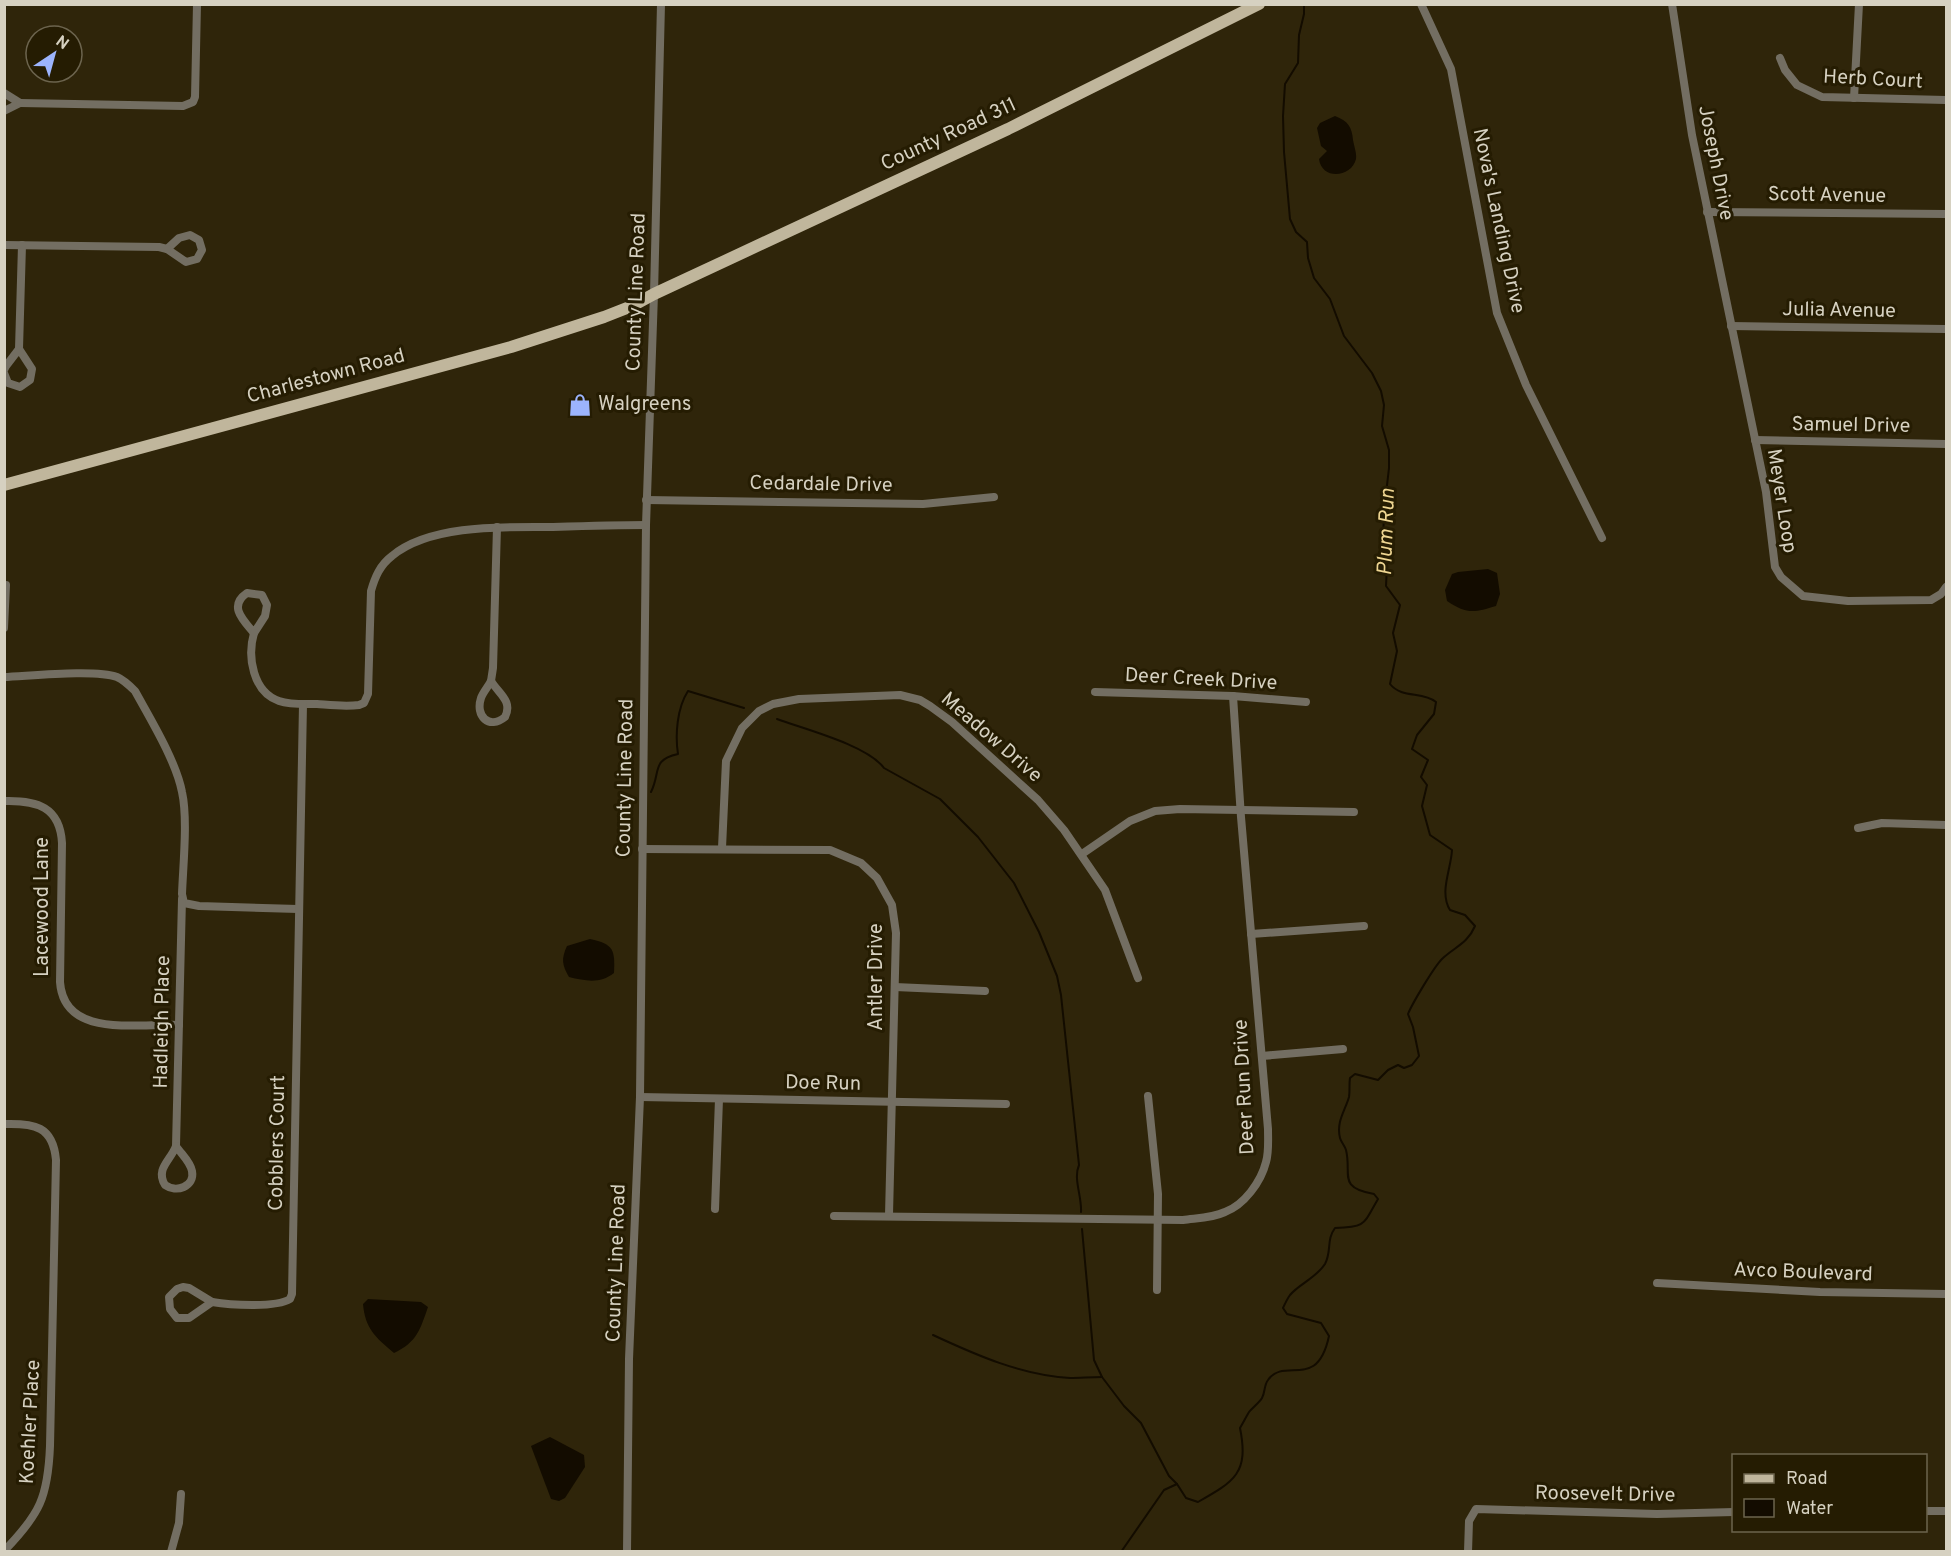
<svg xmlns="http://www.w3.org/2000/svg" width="1951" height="1556" font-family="Overpass,sans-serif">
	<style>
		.water { fill: #130c00 }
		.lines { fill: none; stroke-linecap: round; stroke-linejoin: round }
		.stream { stroke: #130c00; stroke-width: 2 }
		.street { stroke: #736e62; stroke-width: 8 }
		.primary { stroke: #c0b69c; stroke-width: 12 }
		.labels { text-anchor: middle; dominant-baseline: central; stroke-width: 6; stroke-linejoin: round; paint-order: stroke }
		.street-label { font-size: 20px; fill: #d6d1c1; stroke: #251c02 }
		.poi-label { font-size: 20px; fill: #d6d1c1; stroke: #251c02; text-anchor: start }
		.water-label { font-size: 21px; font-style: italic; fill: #eed591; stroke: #251c02 }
	</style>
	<rect width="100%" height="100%" fill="#2f250a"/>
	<g class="water">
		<path d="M1335 116C1348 121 1352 127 1353 140 1354 146 1357 154 1356 159 1352 177 1322 181 1319 159L1327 151 1321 146 1317 128 1320 123Z"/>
		<path d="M1488 569 1497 573 1500 594 1496 606C1474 613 1466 614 1447 601L1445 590 1452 574 1458 572Z"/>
		<path d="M590 939C614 944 615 950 614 973 600 984 586 981 569 977 562 965 561 959 567 946Z"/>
		<path d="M368 1299 421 1302 428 1307C420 1330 417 1342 394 1353 375 1337 365 1328 363 1304Z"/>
		<path d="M550 1437 584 1455 585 1467 565 1498 559 1501 551 1499 531 1446Z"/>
	</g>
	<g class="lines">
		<g class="stream">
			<path d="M777 719C804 729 867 745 884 768L940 799 978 837 1014 883 1039 932 1057 976 1061 995 1079 1165C1073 1179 1082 1196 1081 1212"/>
			<path d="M651 792C661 772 651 760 678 754 675 735 677 708 688 691L744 708"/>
			<path d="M1082 1229 1094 1360 1102 1377 1124 1406 1141 1423 1169 1476 1177 1484"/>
			<path d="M933 1335C976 1355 1021 1375 1070 1378 1080 1378 1091 1377 1102 1377"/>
			<path d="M1121 1552 1164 1490 1177 1484 1186 1498 1198 1502C1235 1481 1249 1473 1240 1428 1243 1423 1246 1417 1249 1412 1253 1407 1259 1403 1262 1398 1265 1393 1264 1385 1268 1380 1285 1356 1317 1392 1329 1336L1321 1323 1287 1314 1283 1308C1285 1304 1287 1299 1290 1295 1299 1284 1316 1278 1325 1264 1332 1251 1326 1240 1335 1228 1366 1227 1363 1225 1378 1199L1374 1194C1337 1188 1352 1174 1346 1150 1345 1146 1341 1142 1340 1138 1336 1122 1345 1111 1349 1097 1350 1091 1349 1084 1350 1078L1355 1074 1378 1080 1388 1070 1398 1065 1404 1068 1412 1065 1419 1056 1413 1027 1408 1014C1412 1004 1435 965 1443 958 1455 947 1468 943 1475 926L1465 915 1450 910C1439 892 1451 870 1452 850L1430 835 1422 806 1427 785 1421 777 1428 760 1412 749 1417 735 1434 714 1436 702C1422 691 1402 699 1390 684L1397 651 1393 633 1400 605 1386 586 1387 566 1383 545 1384 511 1389 468V450L1382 426 1384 405 1381 391 1372 373 1344 336 1330 299 1314 278 1308 258 1307 242 1296 232 1290 219 1284 152 1283 116 1285 84 1298 63 1299 35 1304 14V4"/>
		</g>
		<g class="street">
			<path d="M1421 4 1451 69 1497 313 1526 385 1602 538"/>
			<path d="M1672 4 1692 135 1766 492 1775 567 1781 577 1803 596 1848 601 1931 600 1941 594 1946 587"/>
			<path d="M1780 58 1785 70 1797 85 1822 97 1946 100"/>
			<path d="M4 93 20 103 4 111"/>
			<path d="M1854 98 1859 4"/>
			<path d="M20 103 183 106 193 102 195 97 197 4"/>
			<path d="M1707 212 1946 214"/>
			<path d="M190 235 199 240 202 250 197 259 186 262 167 249 179 238Z"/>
			<path d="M4 245 159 247 167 249"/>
			<path d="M1731 326 1946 329"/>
			<path d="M19 349 22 245"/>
			<path d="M4 370 6 366 19 349 32 369 30 380 20 387 8 383 4 373"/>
			<path d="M1755 440 1946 444"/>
			<path d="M646 500 923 504 994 497"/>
			<path d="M247 593 262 595 267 605 265 616 254 633C243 620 228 606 247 593Z"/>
			<path d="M4 628 6 585"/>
			<path d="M254 633C247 657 253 692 279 701 291 705 305 704 317 704 330 705 345 707 359 705L364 703 368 694 371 591C375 577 380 565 392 556 430 524 506 527 553 527 584 526 615 525 646 525"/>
			<path d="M4 677C30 676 95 669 117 677 124 680 130 686 135 691 151 720 176 761 182 792 188 819 183 866 182 894L184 903 199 906 298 909"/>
			<path d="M491 681 493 668 497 527"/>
			<path d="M491 681C499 694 513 701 505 717 489 730 475 716 481 698 483 692 488 687 491 681Z"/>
			<path d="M1095 692 1233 696 1306 702"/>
			<path d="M4 801C37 800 60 807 62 843L60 982C64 1039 138 1023 179 1025"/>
			<path d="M1858 828 1882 823 1946 825"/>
			<path d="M722 848 726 761 742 728 759 711 773 704 799 699 900 695 920 700 930 706 952 722 1038 800 1064 830 1105 890 1138 978"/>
			<path d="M642 849 830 850 861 863 877 878 892 905 896 933 889 1215"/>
			<path d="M1082 854 1130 821 1155 811 1180 809 1354 812"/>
			<path d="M1251 934 1364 926"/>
			<path d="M895 987 985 991"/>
			<path d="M1262 1056 1343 1049"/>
			<path d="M1148 1096 1158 1194 1157 1290"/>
			<path d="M640 1097 1006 1104"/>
			<path d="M4 1124C34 1123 53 1126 56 1160L50 1446C48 1497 40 1514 4 1551"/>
			<path d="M176 1146 182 899"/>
			<path d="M176 1146C181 1154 190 1161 192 1171 195 1187 176 1193 165 1185 155 1169 171 1160 176 1146Z"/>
			<path d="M715 1209 719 1099"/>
			<path d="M834 1216 1183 1220C1197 1218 1212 1218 1225 1212 1244 1205 1261 1182 1266 1162 1269 1152 1268 1140 1268 1129L1241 817 1233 696"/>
			<path d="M1657 1283 1820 1292 1946 1294"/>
			<path d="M183 1287 189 1288 212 1302 189 1318H177L170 1309 169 1297 177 1289Z"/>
			<path d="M212 1302C229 1305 276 1308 290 1299L292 1294 303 704"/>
			<path d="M1926 1511H1946"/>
			<path d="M171 1552 179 1523 181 1494"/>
			<path d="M627 1552 629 1359 640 1097 646 525 654 294 661 4"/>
			<path d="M1468 1552 1469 1521 1476 1509 1657 1514 1734 1512"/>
		</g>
		<path class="primary" d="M4 485 511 347 604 317 632 306 654 294 1008 129 1259 4"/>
	</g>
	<defs>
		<g id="shop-bare" transform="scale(1.8)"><path d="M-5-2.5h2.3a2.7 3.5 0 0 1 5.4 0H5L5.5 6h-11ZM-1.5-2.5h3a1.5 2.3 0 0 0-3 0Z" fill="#9cb4fd" stroke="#251c02" stroke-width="2.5" paint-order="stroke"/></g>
	</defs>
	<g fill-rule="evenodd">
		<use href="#shop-bare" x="580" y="405"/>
	</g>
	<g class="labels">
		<g class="street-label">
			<text transform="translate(1873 80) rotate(3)">Herb Court</text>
			<text transform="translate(949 135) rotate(-25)">County Road 311</text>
			<text transform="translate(1715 163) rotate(79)">Joseph Drive</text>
			<text transform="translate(1827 196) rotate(1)">Scott Avenue</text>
			<text transform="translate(1498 221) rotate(78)">Nova's Landing Drive</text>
			<text transform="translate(637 292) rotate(-88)">County Line Road</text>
			<text transform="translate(1839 311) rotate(1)">Julia Avenue</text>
			<text transform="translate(326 377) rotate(-15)">Charlestown Road</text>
			<text transform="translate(1851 426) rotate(1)">Samuel Drive</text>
			<text transform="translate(821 485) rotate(1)">Cedardale Drive</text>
			<text transform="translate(1781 501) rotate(81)">Meyer Loop</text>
			<text transform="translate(1201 680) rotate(3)">Deer Creek Drive</text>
			<text transform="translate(991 738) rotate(41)">Meadow Drive</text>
			<text transform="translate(626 778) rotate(-89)">County Line Road</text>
			<text transform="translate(43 907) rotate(-90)">Lacewood Lane</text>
			<text transform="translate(877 977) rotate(-90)">Antler Drive</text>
			<text transform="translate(163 1022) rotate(-89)">Hadleigh Place</text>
			<text transform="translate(823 1084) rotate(1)">Doe Run</text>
			<text transform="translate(1245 1087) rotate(-93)">Deer Run Drive</text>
			<text transform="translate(278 1143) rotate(-89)">Cobblers Court</text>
			<text transform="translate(617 1263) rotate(-88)">County Line Road</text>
			<text transform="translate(1803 1273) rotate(2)">Avco Boulevard</text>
			<text transform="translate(31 1422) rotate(-87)">Koehler Place</text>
			<text transform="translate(1605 1495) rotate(1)">Roosevelt Drive</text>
		</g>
		<g class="poi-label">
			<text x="598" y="405">Walgreens</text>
		</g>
		<g class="water-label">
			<text transform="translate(1387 532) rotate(-88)">Plum Run</text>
		</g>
	</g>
	<rect width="1951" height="1556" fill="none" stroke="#d6d1c1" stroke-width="12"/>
	<rect x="1732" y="1454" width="195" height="78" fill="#251c02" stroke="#6c644e" stroke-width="1.5"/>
	<rect x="1744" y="1474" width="30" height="9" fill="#c0b69c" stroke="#6c644e" stroke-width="1.5"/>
	<text x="1786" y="1484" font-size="18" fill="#d6d1c1">Road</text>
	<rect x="1744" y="1499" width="30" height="18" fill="#130c00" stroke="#6c644e" stroke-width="1.5"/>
	<text x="1786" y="1514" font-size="18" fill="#d6d1c1">Water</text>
	<g transform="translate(54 54) rotate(36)"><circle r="28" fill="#251c02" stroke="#6c644e" stroke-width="1.5"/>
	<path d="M0-4.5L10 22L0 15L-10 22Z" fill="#9cb4fd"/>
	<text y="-9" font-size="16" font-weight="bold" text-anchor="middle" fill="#d6d1c1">N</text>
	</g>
</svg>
